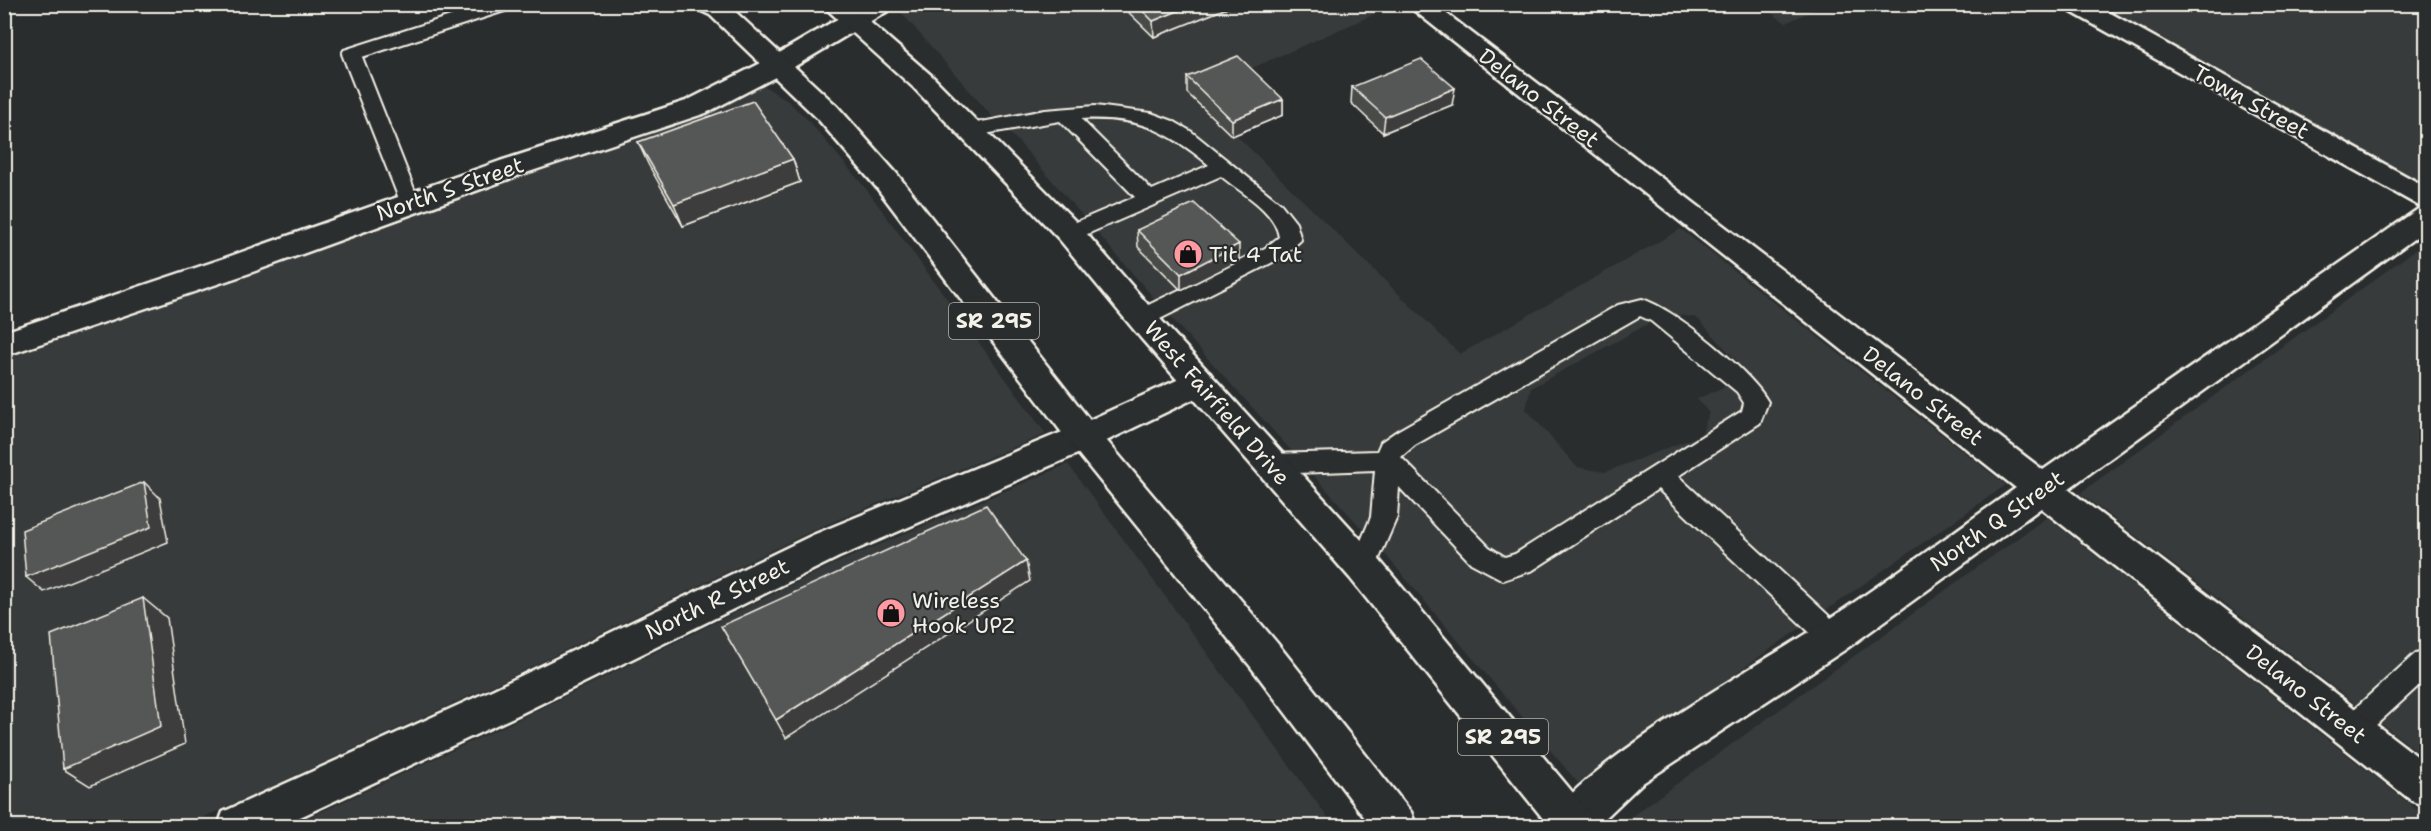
<svg xmlns="http://www.w3.org/2000/svg" width="2431" height="831" font-family="'Shantell Sans',sans-serif">
	<style>
		.built { fill: #373a3a; fill-rule: evenodd }
		.lines { fill: none; stroke-linecap: round; stroke-linejoin: round }
		.service-casing { stroke: #f4f1e8; stroke-width: 4 }
		.minor-casing { stroke: #f4f1e8; stroke-width: 5 }
		.primary-casing { stroke: #f4f1e8; stroke-width: 5 }
		.service { fill: #2a2d2e; fill-rule: evenodd }
		.minor { fill: #2a2d2e; fill-rule: evenodd }
		.primary { fill: #2a2d2e; fill-rule: evenodd }
		.wall { fill: #494b4a; stroke: #f4f1e8; stroke-width: 1.5 }
		.shaded-wall { fill: #3c3d3c; stroke: #f4f1e8; stroke-width: 1.5 }
		.building { fill: #555756; stroke: #f4f1e8; stroke-width: 1.5 }
		.labels { text-anchor: middle; dominant-baseline: central; stroke-width: 4.5; stroke-linejoin: round; paint-order: stroke }
		.shield { fill: #2a2d2e; stroke: #b7b6b0; stroke-width: 1.5 }
		.shield-label { font-size: 21px; font-weight: bold; fill: #f4f1e8 }
		.street-label { font-size: 22px; fill: #f4f1e8; stroke: #2a2d2e }
		.poi-label { font-size: 22px; fill: #f4f1e8; stroke: #2a2d2e; text-anchor: start }
	</style>
	<rect width="100%" height="100%" fill="#2a2d2e"/>
	<filter id="ink" filterUnits="userSpaceOnUse"><feTurbulence type="fractalNoise" baseFrequency=".0167" numOctaves="2"/><feDisplacementMap in="SourceGraphic" scale="12" xChannelSelector="R" yChannelSelector="G"/><feConvolveMatrix kernelMatrix="1 2 1 2 8 2 1 2 1" color-interpolation-filters="sRGB"/></filter>
	<g filter="url(#ink)">
		<g class="built">
			<path d="M904 4 1395 5 1194 94 1460 354 1681 229 2006 485 1578 783 1384 553 1172 319 1016 139 996 121 898 9ZM1668 313 1697 318 1738 362 1734 382 1697 399 1709 413 1701 435 1605 472 1577 467 1526 409 1531 388Z"/>
			<path d="M1760 5H1824L1786 23Z"/>
			<path d="M2098 5H2426V185Z"/>
			<path d="M763 85 789 102 808 120 867 190 1046 434 818 528 502 681 185 826H5L4 358 238 278 514 179 701 117Z"/>
			<path d="M2426 242V758L2080 493Z"/>
			<path d="M1068 464 1334 826H291L515 721 834 564Z"/>
			<path d="M2047 517 2426 817V826H1618Z"/>
		</g>
		<g class="lines">
			<g class="service-casing">
				<g id="service">
					<path d="M488 4H517L514 8 362 57 420 204 417 209H403L342 54 344 50Z"/>
					<path d="M1095 106 1151 113 1173 121 1192 132 1281 204 1296 223 1301 240 1281 258 1150 324 1142 326 1134 324 1131 318 1134 312 1265 248 1279 237C1275 210 1241 193 1221 176L1078 238 1070 240 1062 238 1059 233 1062 228 1135 197 1060 121 973 136 966 135 963 130 966 125 1045 110ZM1081 119C1137 116 1167 130 1209 165L1152 190Z"/>
					<path d="M1642 299C1675 309 1752 372 1768 402L1760 423 1678 476 1843 629 1847 637 1843 645 1833 649 1823 645 1658 489 1533 570 1503 580 1471 563 1399 487 1397 517 1372 575 1363 578 1354 575 1350 567 1371 517 1375 470 1270 474 1261 471 1258 464 1261 457 1270 454 1377 451 1381 442 1397 431 1618 305ZM1640 316 1651 321 1737 392 1744 403 1742 411 1515 554 1505 557 1489 547 1401 457 1415 445Z"/>
					<path d="M2426 650V679L2362 738 2352 742 2342 738 2338 729 2342 720 2416 653Z"/>
				</g>
			</g>
			<g class="minor-casing">
				<g id="minor">
					<path d="M863 4H894L891 9 787 71 706 113 520 175 247 274 4 356V332L225 258 500 161 686 101 769 59Z"/>
					<path d="M1406 4H1434L2043 470 2421 207 2066 9 2063 4H2094L2426 187V230L2068 489 2426 763V806L2412 801 2041 508 1846 649 1641 784 1597 826H1548C1565 773 1764 662 1819 626 1886 582 1950 534 2016 488Z"/>
					<path d="M1199 370 1210 373 1215 382 1210 391 1096 446 839 557 522 713 281 826H218L223 812 494 689 813 535 1072 428Z"/>
				</g>
			</g>
			<g class="primary-casing">
				<g id="primary">
					<path d="M694 4 728 5 837 106 897 174 1096 428 1277 643 1411 812 1416 826H1371L1251 667 1072 446 877 188 817 118 710 15 697 9Z"/>
					<path d="M821 4H849L932 76 1080 226 1162 321 1376 556 1589 812 1594 826H1549L1350 578 1140 337 1060 240 914 88Z"/>
				</g>
			</g>
			<use href="#service" class="service"/>
			<use href="#minor" class="minor"/>
			<use href="#primary" class="primary"/>
		</g>
		<g class="wall">
			<path d="M1120 4H1237L1154 37Z"/>
			<path d="M1187 77 1283 99V115L1232 136 1187 93Z"/>
			<path d="M1352 87 1452 105 1383 133 1351 103Z"/>
			<path d="M638 142 793 159 800 182 683 226 648 164Z"/>
			<path d="M1137 230 1239 261 1181 290 1138 247Z"/>
		</g>
		<g class="shaded-wall">
			<path d="M1195 4H1237L1154 37 1153 21Z"/>
			<path d="M1455 88 1452 105 1383 133 1385 117Z"/>
			<path d="M1283 99V115L1232 136V120Z"/>
			<path d="M793 159 800 182 683 226 674 204Z"/>
			<path d="M1239 244V261L1181 290V274Z"/>
			<path d="M144 482 160 498 168 542 44 592 26 577Z"/>
			<path d="M1026 561 1030 581 786 738 776 720Z"/>
			<path d="M143 598 167 618 185 744 90 786 63 769Z"/>
		</g>
		<g class="building">
			<path d="M1136 4H1195L1153 21Z"/>
			<path d="M1238 56 1283 99 1232 120 1187 77Z"/>
			<path d="M1421 59 1455 88 1385 117 1352 87Z"/>
			<path d="M753 101 793 159 674 204 638 142Z"/>
			<path d="M1194 203 1239 244 1181 274 1137 230Z"/>
			<path d="M144 482 151 527 26 577 22 530Z"/>
			<path d="M986 505 1026 561 776 720 721 626Z"/>
			<path d="M143 598 161 726 63 769 51 635Z"/>
		</g>
	</g>
	<defs>
		<g id="shop-disc" transform="scale(1.5)"><circle r="9.5" fill="#ff9aa2" stroke="#2a2d2e"/><path d="M-5-2.5h2.3a2.7 3.5 0 0 1 5.4 0H5L5.5 6h-11ZM-1.5-2.5h3a1.5 2.3 0 0 0-3 0Z" fill="#111"/></g>
	</defs>
	<g fill-rule="evenodd">
		<use href="#shop-disc" x="1188" y="254"/>
		<use href="#shop-disc" x="891" y="613"/>
	</g>
	<g class="labels">
		<g class="shield">
			<rect x="949" y="303" width="90" height="36" rx="4.5"/>
			<rect x="1458" y="719" width="90" height="36" rx="4.5"/>
		</g>
		<g class="shield-label">
			<text x="994" y="321">SR 295</text>
			<text x="1503" y="737">SR 295</text>
		</g>
		<g class="street-label">
			<text transform="translate(1539 98) rotate(38)">Delano Street</text>
			<text transform="translate(2251 102) rotate(29)">Town Street</text>
			<text transform="translate(450 189) rotate(-19)">North S Street</text>
			<text transform="translate(1923 396) rotate(38)">Delano Street</text>
			<text transform="translate(1217 403) rotate(49)">West Fairfield Drive</text>
			<text transform="translate(1997 521) rotate(-35)">North Q Street</text>
			<text transform="translate(717 599) rotate(-26)">North R Street</text>
			<text transform="translate(2306 694) rotate(38)">Delano Street</text>
		</g>
		<g class="poi-label">
			<text x="1209" y="254">Tit 4 Tat</text>
			<text x="912" y="600">Wireless<tspan x="912" dy="25">Hook UPZ</tspan></text>
		</g>
	</g>
	<rect width="2431" height="831" fill="none" stroke="#2a2d2e" stroke-width="24"/>
	<rect x="12" y="12" width="2407" height="807" fill="none" stroke="#f4f1e8" stroke-width="2" filter="url(#ink)"/>
</svg>
